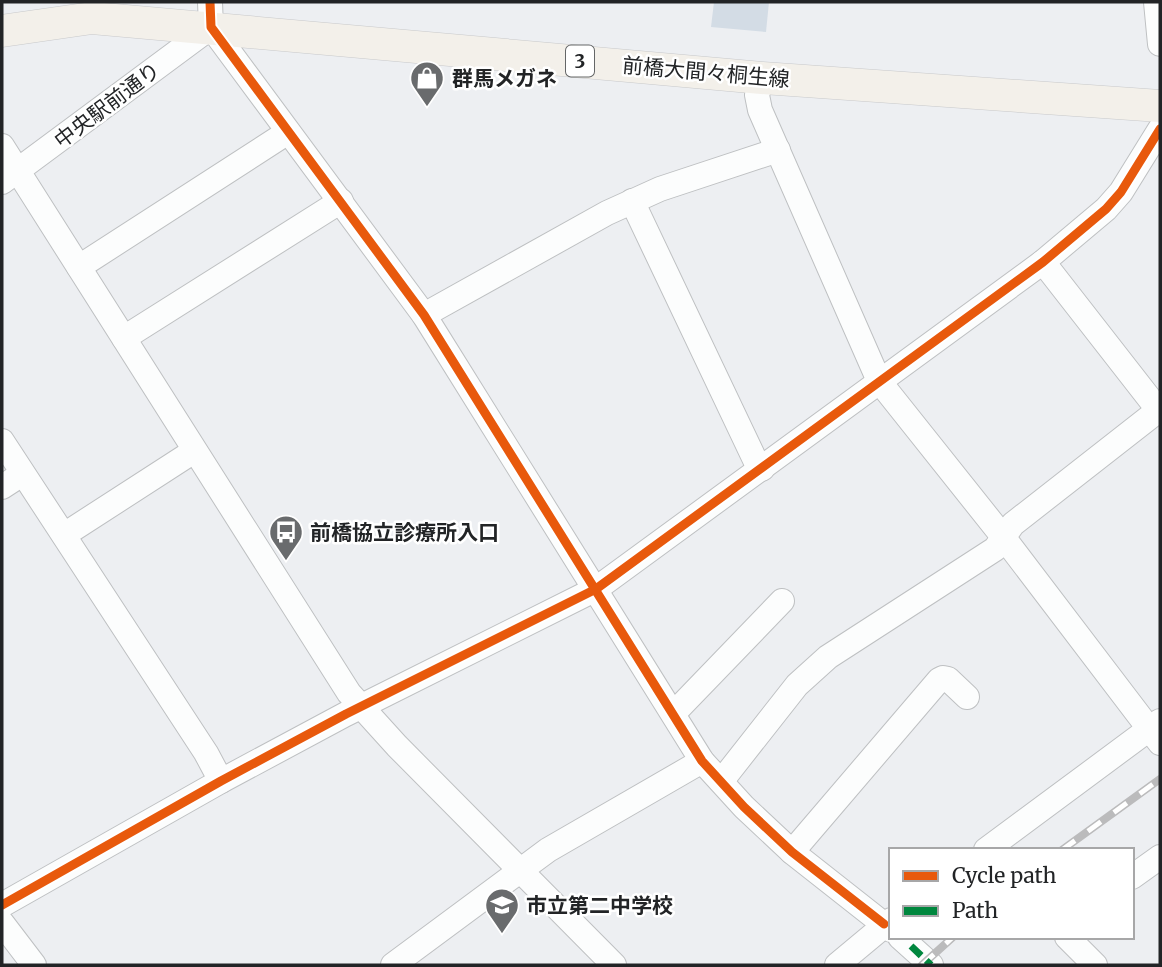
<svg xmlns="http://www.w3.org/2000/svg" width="1162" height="967" font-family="Merriweather,'Noto Sans JP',serif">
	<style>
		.building { fill: #d3dce5 }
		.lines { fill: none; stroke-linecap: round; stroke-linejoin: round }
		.minor-casing { stroke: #bec0c2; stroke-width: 26 }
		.major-casing { stroke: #c8c9cb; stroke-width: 33 }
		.minor { stroke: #fcfdfd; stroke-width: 24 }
		.major { stroke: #f3f0ea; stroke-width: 32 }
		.rail-casing { stroke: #bbbbbc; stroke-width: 8 }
		.rail { stroke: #fff; stroke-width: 5; stroke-dasharray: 16; stroke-linecap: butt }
		.quiet { stroke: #00873e; stroke-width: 7; stroke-dasharray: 14 7; stroke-linecap: butt }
		.cycleway-casing { stroke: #fff; stroke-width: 13 }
		.cycleway { stroke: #e8590c; stroke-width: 9 }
		.labels { text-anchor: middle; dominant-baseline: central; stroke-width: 5; stroke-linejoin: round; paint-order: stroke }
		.shield { fill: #fff; stroke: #646667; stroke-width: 2 }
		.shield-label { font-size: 19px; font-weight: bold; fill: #222426 }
		.street-label { font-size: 21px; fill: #222426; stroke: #fff }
		.poi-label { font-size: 21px; font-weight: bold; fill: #222426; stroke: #fff; text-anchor: start }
	</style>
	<rect width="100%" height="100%" fill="#edeff2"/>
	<path class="building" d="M714 2H769L766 32 711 27Z"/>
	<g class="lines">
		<g class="minor-casing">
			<g id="minor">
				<path d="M210 2 211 27 424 315 702 761 744 807 792 852 891 930"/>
				<path d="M1156 2 1160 44"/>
				<path d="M762 78 757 95 760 110 879 381 1004 538 1160 743"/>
				<path d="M2 146 349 693 397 746 614 965"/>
				<path d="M2 182 211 27"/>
				<path d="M632 201 756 462 762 469"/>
				<path d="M1043 262 1160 412"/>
				<path d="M79 267 288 132"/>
				<path d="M424 315 607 213 660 189 778 150"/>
				<path d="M124 338 341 201"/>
				<path d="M2 441 206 753 221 781"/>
				<path d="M2 487 22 474"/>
				<path d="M64 535 194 451"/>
				<path d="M674 713 782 601"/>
				<path d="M720 780 727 774 797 685 828 657 995 549 1013 524 1160 409"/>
				<path d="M986 850 1160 721"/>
				<path d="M792 852 939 680 943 678 948 679 967 697"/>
				<path d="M1132 877 1160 857"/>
				<path d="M2 905 221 781 346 714 596 589 1043 262 1106 209 1121 192 1160 129"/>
				<path d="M2 923 34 965"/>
				<path d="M900 937 931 965"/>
				<path d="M1067 937 1095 965"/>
				<path d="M393 965 548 850 702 761"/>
				<path d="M837 965 891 920"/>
			</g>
		</g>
		<g class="major-casing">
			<path id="major" d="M2 31 92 18 762 78 1160 106"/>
		</g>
		<use href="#minor" class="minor"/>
		<use href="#major" class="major"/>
		<g class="rail-casing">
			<g id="rail">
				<path d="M1062 850 1160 779"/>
				<path d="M922 965 953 937"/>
			</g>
		</g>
		<use href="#rail" class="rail"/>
		<path class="quiet" d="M911 946 931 965"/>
		<g class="cycleway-casing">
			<g id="cycleway">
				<path d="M210 2 211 27 424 315 702 761 744 807 792 852 884 924"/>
				<path d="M2 905 221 781 346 714 596 589 1043 262 1106 209 1121 192 1160 129"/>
			</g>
		</g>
		<use href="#cycleway" class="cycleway"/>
	</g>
	<defs>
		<g id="shop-pin" transform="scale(1.75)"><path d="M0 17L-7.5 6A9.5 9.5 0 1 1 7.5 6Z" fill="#696b6d" stroke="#fff"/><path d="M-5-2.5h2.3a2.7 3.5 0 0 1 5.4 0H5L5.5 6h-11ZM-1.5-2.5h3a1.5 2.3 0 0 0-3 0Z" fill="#fff"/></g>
		<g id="bus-pin" transform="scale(1.75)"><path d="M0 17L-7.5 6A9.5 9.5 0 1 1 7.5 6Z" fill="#696b6d" stroke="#fff"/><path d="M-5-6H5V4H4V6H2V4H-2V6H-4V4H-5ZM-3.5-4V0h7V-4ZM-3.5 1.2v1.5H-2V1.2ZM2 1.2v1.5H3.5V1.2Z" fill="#fff"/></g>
		<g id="school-pin" transform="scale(1.75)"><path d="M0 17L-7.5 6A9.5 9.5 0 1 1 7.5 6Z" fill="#696b6d" stroke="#fff"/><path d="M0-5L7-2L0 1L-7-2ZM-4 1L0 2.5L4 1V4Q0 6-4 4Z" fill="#fff"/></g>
	</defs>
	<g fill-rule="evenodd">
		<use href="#shop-pin" x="427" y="78"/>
		<use href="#bus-pin" x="286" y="532"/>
		<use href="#school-pin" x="502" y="905"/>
	</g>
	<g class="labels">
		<rect class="shield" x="566" y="45.5" width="28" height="31" rx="5"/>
		<g class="shield-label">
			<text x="580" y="61">3</text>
		</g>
		<g class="street-label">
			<text transform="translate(706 72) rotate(5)">前橋大間々桐生線</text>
			<text transform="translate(107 105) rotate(-37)">中央駅前通り</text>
		</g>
		<g class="poi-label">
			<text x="452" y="78">群馬メガネ</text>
			<text x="310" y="532">前橋協立診療所入口</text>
			<text x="526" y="905">市立第二中学校</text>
		</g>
	</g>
	<rect width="1162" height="967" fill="none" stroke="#222426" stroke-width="7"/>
	<rect x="889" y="848" width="245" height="91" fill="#ffffff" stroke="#a7a7a8" stroke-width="2"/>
	<rect x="903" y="871" width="35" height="10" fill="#e8590c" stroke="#a7a7a8" stroke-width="2"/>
	<text x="952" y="883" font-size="21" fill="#222426">Cycle path</text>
	<rect x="903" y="906" width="35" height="10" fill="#00873e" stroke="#a7a7a8" stroke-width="2"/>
	<text x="952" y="918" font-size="21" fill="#222426">Path</text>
</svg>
